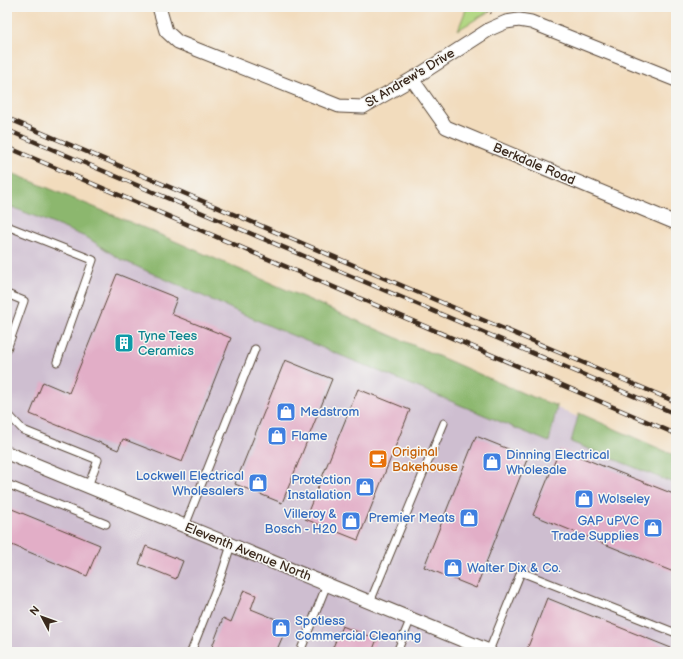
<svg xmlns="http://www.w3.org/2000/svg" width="683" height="659" font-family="'Balsamiq Sans',sans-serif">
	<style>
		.industrial { fill: #cebed0 }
		.green { fill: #b0d680; stroke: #76804f }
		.forest { fill: #8cb76e; stroke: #647046 }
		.building { fill: #e2aec7 }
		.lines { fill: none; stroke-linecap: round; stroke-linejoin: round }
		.lane-casing { stroke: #564536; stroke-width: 9 }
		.street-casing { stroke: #564536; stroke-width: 15 }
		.path { stroke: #564536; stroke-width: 2.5; stroke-dasharray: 1 3; stroke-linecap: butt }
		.lane { stroke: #fff; stroke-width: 7 }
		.street { stroke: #fff; stroke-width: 13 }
		.rail-casing { stroke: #3b2a1e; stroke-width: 4.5 }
		.rail { stroke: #f6f6f2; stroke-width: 3; stroke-dasharray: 9; stroke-linecap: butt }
		.labels { text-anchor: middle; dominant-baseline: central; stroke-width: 3; stroke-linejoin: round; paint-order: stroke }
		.street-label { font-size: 13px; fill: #3b2a1e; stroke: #f6f6f2 }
		.culture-label { font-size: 13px; fill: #0d838f; stroke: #f6f6f2; text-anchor: start }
		.shop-label { font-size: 13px; fill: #366cbe; stroke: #f6f6f2; text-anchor: start }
		.food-label { font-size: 13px; fill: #c56008; stroke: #f6f6f2; text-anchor: start }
	</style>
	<rect width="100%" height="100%" fill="#f6f6f2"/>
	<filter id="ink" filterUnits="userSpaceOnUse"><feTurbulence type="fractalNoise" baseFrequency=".025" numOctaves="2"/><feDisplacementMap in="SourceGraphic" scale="8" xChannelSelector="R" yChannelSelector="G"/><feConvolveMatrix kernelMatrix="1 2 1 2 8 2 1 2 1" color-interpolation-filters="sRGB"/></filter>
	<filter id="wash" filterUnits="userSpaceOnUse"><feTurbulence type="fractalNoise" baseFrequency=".012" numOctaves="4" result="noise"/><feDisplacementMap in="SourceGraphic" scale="16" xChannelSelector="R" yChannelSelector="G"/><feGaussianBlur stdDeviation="0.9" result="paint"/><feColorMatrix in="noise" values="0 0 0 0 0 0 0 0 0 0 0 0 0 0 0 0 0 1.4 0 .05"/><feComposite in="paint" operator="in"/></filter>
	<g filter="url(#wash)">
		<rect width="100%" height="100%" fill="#f2dcbd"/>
		<path class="industrial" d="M7 171 154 232 676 460V652H7Z"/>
		<path class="green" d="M467 7H501L488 12 458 30Z"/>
		<g class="forest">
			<path d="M7 171 154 232 525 394 557 406 549 442 270 326 120 259 88 238 7 205Z"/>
			<path d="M579 413 676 456V484L571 442Z"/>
		</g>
		<g id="blocks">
			<g class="building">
				<path d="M117 274 177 298 171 314 231 338 182 462 123 439 118 450 30 414 43 382 69 393Z"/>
				<path d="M285 360 332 379 282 503 235 484Z"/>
				<path d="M358 389 410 410 358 540 305 519Z"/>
				<path d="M476 436 528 457 476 588 424 567Z"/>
				<path d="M560 449 676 495V573L533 515Z"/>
				<path d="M7 507 100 545 87 576 7 543Z"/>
				<path d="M146 546 183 561 176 579 139 564Z"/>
				<path d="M244 590 256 595 251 609 288 624 276 652H210L223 618 231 622Z"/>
				<path d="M547 598 676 650V652H526Z"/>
				<path d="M342 626 377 639 372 652H331Z"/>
			</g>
		</g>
	</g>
	<g filter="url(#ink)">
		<use href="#blocks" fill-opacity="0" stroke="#564536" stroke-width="1"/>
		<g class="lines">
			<g class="lane-casing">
				<g id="lane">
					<path d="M7 226 93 260 57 362"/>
					<path d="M7 294 24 301 7 349"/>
					<path d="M7 413 23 430 98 460 88 486"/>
					<path d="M7 484 106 524"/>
					<path d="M185 526 255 349"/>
					<path d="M370 602 444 423"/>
					<path d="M489 651 521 572 676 633"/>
					<path d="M191 652 221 576 231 545"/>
					<path d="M300 652 327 584"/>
					<path d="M397 652 411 618"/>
				</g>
			</g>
			<g class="street-casing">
				<g id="street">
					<path d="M159 7 166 31 178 42 339 106 363 107 419 75 490 29 506 22 519 20 531 22 676 80"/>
					<path d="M412 79 446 127 676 223"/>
					<path d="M7 453 489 651V652"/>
				</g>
			</g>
			<path class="path" d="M480 7 492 14"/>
			<use href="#lane" class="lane"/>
			<use href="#street" class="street"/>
			<g class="rail-casing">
				<g id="rail">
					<path d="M7 118 676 402"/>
					<path d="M7 130 676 414"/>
					<path d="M7 147 676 434"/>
				</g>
			</g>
			<use href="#rail" class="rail"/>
		</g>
	</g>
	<defs>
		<g id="building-square" transform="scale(1)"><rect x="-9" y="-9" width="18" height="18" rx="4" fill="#0f9aa8" stroke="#f6f6f2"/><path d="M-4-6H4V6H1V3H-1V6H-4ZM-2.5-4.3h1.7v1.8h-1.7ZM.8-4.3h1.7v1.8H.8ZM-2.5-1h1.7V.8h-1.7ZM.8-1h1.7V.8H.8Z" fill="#fff"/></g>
		<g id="shop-square" transform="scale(1)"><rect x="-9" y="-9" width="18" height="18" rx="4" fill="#3f7fe0" stroke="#f6f6f2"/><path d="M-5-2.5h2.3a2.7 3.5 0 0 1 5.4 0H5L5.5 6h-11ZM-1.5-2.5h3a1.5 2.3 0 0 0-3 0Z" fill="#fff"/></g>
		<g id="cafe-square" transform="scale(1)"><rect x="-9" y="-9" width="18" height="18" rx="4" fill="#e8710a" stroke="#f6f6f2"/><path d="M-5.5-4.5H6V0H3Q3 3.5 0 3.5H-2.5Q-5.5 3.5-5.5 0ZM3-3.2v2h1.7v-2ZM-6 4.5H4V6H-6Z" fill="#fff"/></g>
	</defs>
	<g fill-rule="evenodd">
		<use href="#building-square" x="124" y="343"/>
		<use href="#shop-square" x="286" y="412"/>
		<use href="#shop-square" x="277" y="436"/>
		<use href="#cafe-square" x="378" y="459"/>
		<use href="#shop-square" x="492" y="462"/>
		<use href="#shop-square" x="258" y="483"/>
		<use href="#shop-square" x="365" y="487"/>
		<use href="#shop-square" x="584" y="499"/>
		<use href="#shop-square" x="469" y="518"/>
		<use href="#shop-square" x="351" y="521"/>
		<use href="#shop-square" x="653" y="528"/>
		<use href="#shop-square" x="453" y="568"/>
		<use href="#shop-square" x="281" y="628"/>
	</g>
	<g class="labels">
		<g class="street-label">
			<text transform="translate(410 78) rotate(-31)">St Andrew's Drive</text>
			<text transform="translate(534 164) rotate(23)">Berkdale Road</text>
			<text transform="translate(248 552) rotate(22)">Eleventh Avenue North</text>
		</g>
		<g class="culture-label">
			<text x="138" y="336">Tyne Tees<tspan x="138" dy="15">Ceramics</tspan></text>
		</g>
		<g class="shop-label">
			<text x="300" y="412">Medstrom</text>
			<text x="291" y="436">Flame</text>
			<text x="506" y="455">Dinning Electrical<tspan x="506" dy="15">Wholesale</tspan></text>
			<text x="244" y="476" text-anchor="end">Lockwell Electrical<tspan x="244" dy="15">Wholesalers</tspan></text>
			<text x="351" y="480" text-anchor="end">Protection<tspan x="351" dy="15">Installation</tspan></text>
			<text x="598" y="499">Wolseley</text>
			<text x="337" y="514" text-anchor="end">Villeroy &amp;<tspan x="337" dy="15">Bosch - H20</tspan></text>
			<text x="455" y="518" text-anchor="end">Premier Meats</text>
			<text x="639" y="521" text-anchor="end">GAP uPVC<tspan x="639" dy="15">Trade Supplies</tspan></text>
			<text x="467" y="568">Walter Dix &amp; Co.</text>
			<text x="295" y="621">Spotless<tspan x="295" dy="15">Commercial Cleaning</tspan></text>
		</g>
		<g class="food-label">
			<text x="392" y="452">Original<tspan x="392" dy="15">Bakehouse</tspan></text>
		</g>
	</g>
	<rect width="683" height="659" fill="none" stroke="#f6f6f2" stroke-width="24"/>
	<g transform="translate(42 617) rotate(311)" stroke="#f6f6f2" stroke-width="3" paint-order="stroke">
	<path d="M0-3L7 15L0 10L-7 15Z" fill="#3b2a1e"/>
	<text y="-6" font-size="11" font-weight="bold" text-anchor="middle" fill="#3b2a1e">N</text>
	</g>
</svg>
